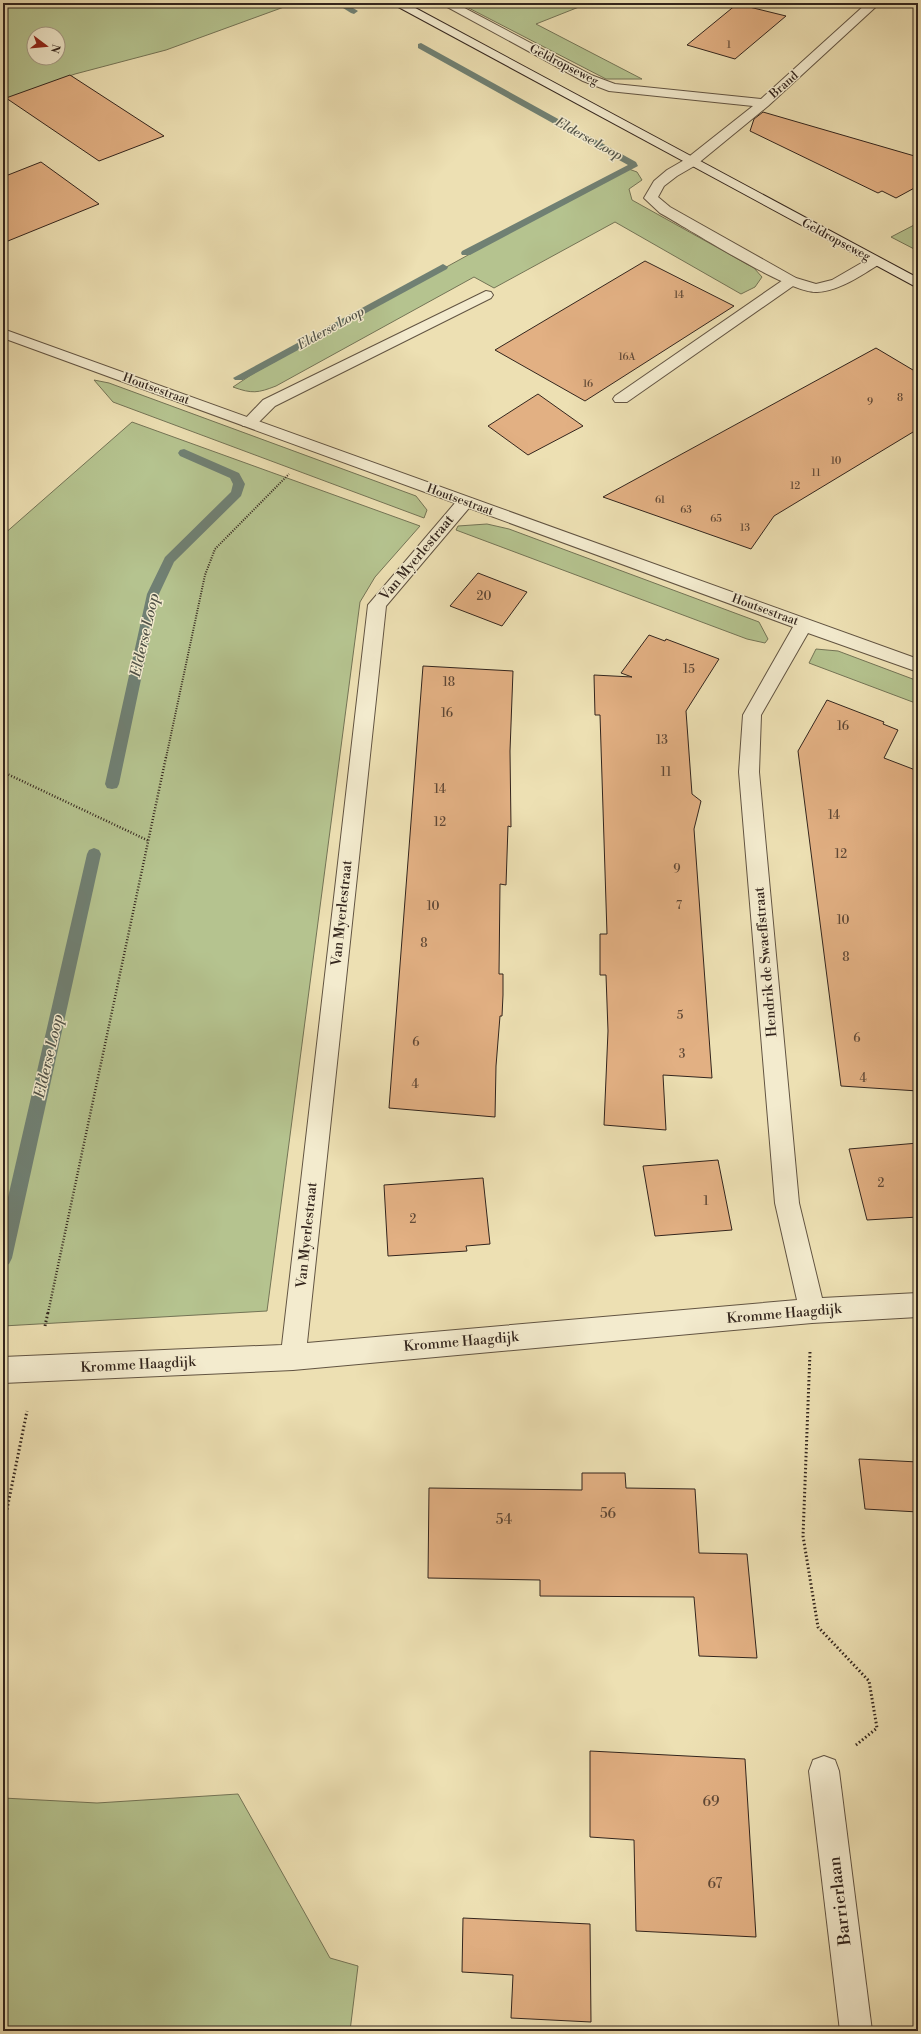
<svg xmlns="http://www.w3.org/2000/svg" width="921" height="2034" font-family="'Libre Bodoni',serif">
	<style>
		.green { fill: #b5c38f; stroke: #747456; fill-rule: evenodd }
		.lines { fill: none; stroke-linecap: round; stroke-linejoin: round }
		.stream { fill: #708073; fill-rule: evenodd }
		.building { fill: #e2b083; stroke: #33251d }
		.lane-casing { stroke: #625442; stroke-width: 2 }
		.street-casing { stroke: #625442; stroke-width: 2 }
		.secondary-casing { stroke: #33251d; stroke-width: 2 }
		.path-far2 { stroke: #33251d; stroke-width: 2; stroke-dasharray: 1 1.5; stroke-linecap: butt }
		.path-far1 { stroke: #33251d; stroke-width: 2.5; stroke-dasharray: 1 2; stroke-linecap: butt }
		.path { stroke: #33251d; stroke-width: 3; stroke-dasharray: 1.5 2.5; stroke-linecap: butt }
		.lane { fill: #f3ebce; fill-rule: evenodd }
		.street { fill: #f3ebce; fill-rule: evenodd }
		.secondary { fill: #f3ebce; fill-rule: evenodd }
		.labels { text-anchor: middle; dominant-baseline: central; stroke-width: 3; stroke-linejoin: round; paint-order: stroke }
		.far-number-label { font-size: 10px; fill: #5f4836 }
		.far-street-label { font-size: 12px; fill: #33251d; stroke: #f3ebce }
		.number-label { font-size: 12px; fill: #5f4836 }
		.far-water-label { font-size: 13px; font-style: italic; fill: #525348; stroke: #f3ebce }
		.street-label { font-size: 14px; fill: #33251d; stroke: #f3ebce }
		.near-number-label { font-size: 14px; fill: #5f4836 }
		.water-label { font-size: 15px; font-style: italic; fill: #525348; stroke: #f3ebce }
		.near-street-label { font-size: 17px; fill: #33251d; stroke: #f3ebce }
	</style>
	<rect width="100%" height="100%" fill="#ede0b3"/>
	<filter id="stains"><feTurbulence type="fractalNoise" baseFrequency=".005" numOctaves="4"/><feColorMatrix values="0 0 0 0 .2 0 0 0 0 .09 0 0 0 0 .02 0 0 0 .5 -.17"/></filter>
	<radialGradient id="worn" r=".72"><stop offset=".6" stop-color="#630" stop-opacity="0"/><stop offset="1" stop-color="#630" stop-opacity=".3"/></radialGradient>
	<g class="green">
		<path d="M3 3H295L166 50 75 74 3 100ZM34 34H58V58H34Z"/>
		<path d="M459 3H589L536 24 642 79H606Z"/>
		<path d="M626 168 637 172 642 180 629 189 632 200 754 268 762 277 755 287 741 294 615 222 494 288 474 277 276 386C258 393 252 394 233 387L254 373Z"/>
		<path d="M918 223V251L891 237Z"/>
		<path d="M94 380 109 383 416 496 427 510 424 518 113 402Z"/>
		<path d="M132 422 420 526 375 577 360 602 267 1311 3 1326V535Z"/>
		<path d="M487 524 509 529 759 622 768 639 765 643 747 639 456 530 458 526Z"/>
		<path d="M816 649 838 651 918 681V704L809 663Z"/>
		<path d="M238 1794 330 1958 358 1966 350 2031H3V1798L97 1803Z"/>
	</g>
	<g class="lines">
		<g class="stream">
			<path d="M335 3H345L358 11 354 14 351 13Z"/>
			<path d="M421 43 636 162 638 166 470 255H462L461 253 462 251 628 165 418 48V44Z"/>
			<path d="M443 264 448 267 447 269 243 380H235L233 378Z"/>
			<path d="M184 449 239 473 245 484 241 496 174 562 159 594 119 784 117 788 112 789 107 788 105 784 147 594 165 557 231 492 233 484 230 478 180 456 178 453 180 450Z"/>
			<path d="M94 848 99 850 101 854 12 1258 9 1264 3 1266V1219L87 854 89 850Z"/>
		</g>
	</g>
	<g class="building">
		<path d="M737 4 786 16 735 59 687 45Z"/>
		<path d="M70 75 164 136 99 161 6 98Z"/>
		<path d="M763 112 918 157V186L896 198 882 191 878 193 750 131 754 119Z"/>
		<path d="M41 162 99 204 3 243V177Z"/>
		<path d="M645 261 734 306 585 401 495 350Z"/>
		<path d="M876 348 918 373V429L774 516 751 549 603 497Z"/>
		<path d="M538 394 583 426 528 455 488 426Z"/>
		<path d="M478 573 527 592 502 626 450 606Z"/>
		<path d="M649 635 665 641 666 639 719 659 686 711 692 794 701 801 694 829 712 1078 663 1075 666 1130 604 1125 608 1031 606 975H600V934H607L600 715H595L594 675 632 677 621 673Z"/>
		<path d="M423 666 513 671 510 751 511 827 508 826 506 885 500 884 499 974H503V995L502 1016H500L496 1066 495 1117 389 1108Z"/>
		<path d="M827 700 884 722 883 724 898 730 884 758 918 771V1091L841 1086 798 751Z"/>
		<path d="M918 1143V1217L867 1220 849 1149Z"/>
		<path d="M718 1160 732 1230 655 1236 643 1166Z"/>
		<path d="M483 1178 490 1244 466 1246 467 1251 388 1256 384 1185Z"/>
		<path d="M859 1459 918 1462V1512L865 1509Z"/>
		<path d="M582 1473H625L626 1488 695 1489 699 1553 747 1554 757 1658 699 1656 694 1597 540 1596V1580L428 1578 429 1488 582 1490Z"/>
		<path d="M590 1751 745 1759 756 1937 636 1931 634 1840 590 1837Z"/>
		<path d="M463 1918 590 1924 591 2022 511 2018 513 1975 462 1972Z"/>
	</g>
	<g class="lines">
		<g class="lane-casing">
			<g id="lane">
				<path d="M791 277 796 278 798 281 796 284 627 402H615L613 399 615 396 786 278Z"/>
				<path d="M486 291 491 292 493 295 491 298 275 406 255 426H243L241 423 263 400Z"/>
			</g>
		</g>
		<g class="street-casing">
			<g id="street">
				<path d="M440 3H455L591 75 615 84 761 99 867 3H880L768 106 696 165 677 176 664 186 658 197 670 207 796 278 816 284 832 280 870 258H880L882 261 880 264C861 275 840 291 817 292 790 294 689 229 660 213L644 198 654 181 667 170 686 159 753 106 609 91 583 81Z"/>
				<path d="M3 329 918 659V672L808 633 761 715 759 772 799 1203 822 1298 918 1293V1317L812 1323 293 1370 3 1383V1357L282 1345 368 605 455 503 3 338ZM469 508 793 627 743 715 739 772 775 1203 797 1300 307 1343 386 606Z"/>
				<path d="M824 1756 835 1760 839 1771 872 2031H840L809 1771 813 1760Z"/>
			</g>
		</g>
		<g class="secondary-casing">
			<path id="secondary" d="M391 3H406L918 278V288Z"/>
		</g>
		<path class="path-far2" d="M166 758 205 575 215 549 289 474"/>
		<g class="path-far1">
			<path d="M3 772 149 841"/>
			<path d="M48 1313 166 757"/>
		</g>
		<g class="path">
			<path d="M45 1326 48 1312"/>
			<path d="M810 1352 803 1536 818 1627 869 1681 877 1728 856 1745"/>
			<path d="M3 1529 27 1411"/>
		</g>
		<use href="#lane" class="lane"/>
		<use href="#street" class="street"/>
		<use href="#secondary" class="secondary"/>
	</g>
	<g class="labels">
		<g class="far-number-label">
			<text x="729" y="45">1</text>
			<text x="679" y="295">14</text>
			<text x="627" y="357">16A</text>
			<text x="588" y="384">16</text>
			<text x="900" y="398">8</text>
			<text x="870" y="402">9</text>
			<text x="836" y="461">10</text>
			<text x="816" y="473">11</text>
			<text x="795" y="486">12</text>
			<text x="660" y="500">61</text>
			<text x="686" y="510">63</text>
			<text x="716" y="519">65</text>
			<text x="745" y="528">13</text>
		</g>
		<g class="far-street-label">
			<text transform="translate(564 65) rotate(27)">Geldropseweg</text>
			<text transform="translate(784 85) rotate(-42)">Brand</text>
			<text transform="translate(836 240) rotate(28)">Geldropseweg</text>
			<text transform="translate(156 389) rotate(20)">Houtsestraat</text>
			<text transform="translate(460 500) rotate(20)">Houtsestraat</text>
			<text transform="translate(765 610) rotate(20)">Houtsestraat</text>
		</g>
		<g class="number-label">
			<text x="484" y="596">20</text>
			<text x="689" y="669">15</text>
			<text x="449" y="682">18</text>
			<text x="447" y="713">16</text>
			<text x="843" y="726">16</text>
			<text x="662" y="740">13</text>
			<text x="666" y="772">11</text>
			<text x="440" y="789">14</text>
			<text x="834" y="815">14</text>
			<text x="440" y="822">12</text>
			<text x="841" y="854">12</text>
			<text x="677" y="869">9</text>
			<text x="679" y="905">7</text>
			<text x="433" y="906">10</text>
			<text x="843" y="920">10</text>
			<text x="424" y="943">8</text>
			<text x="846" y="957">8</text>
			<text x="680" y="1015">5</text>
			<text x="857" y="1038">6</text>
			<text x="416" y="1042">6</text>
			<text x="682" y="1054">3</text>
			<text x="863" y="1078">4</text>
			<text x="415" y="1084">4</text>
			<text x="881" y="1183">2</text>
			<text x="706" y="1201">1</text>
			<text x="413" y="1219">2</text>
		</g>
		<g class="far-water-label">
			<text transform="translate(589 139) rotate(29)">Elderse Loop</text>
			<text transform="translate(331 328) rotate(-29)">Elderse Loop</text>
		</g>
		<g class="street-label">
			<text transform="translate(417 558) rotate(-50)">Van Myerlestraat</text>
			<text transform="translate(342 913) rotate(-84)">Van Myerlestraat</text>
			<text transform="translate(766 962) rotate(-95)">Hendrik de Swaeffstraat</text>
			<text transform="translate(307 1235) rotate(-84)">Van Myerlestraat</text>
			<text transform="translate(784 1314) rotate(-5)">Kromme Haagdijk</text>
			<text transform="translate(461 1342) rotate(-5)">Kromme Haagdijk</text>
			<text transform="translate(138 1365) rotate(-3)">Kromme Haagdijk</text>
		</g>
		<g class="near-number-label">
			<text x="608" y="1514">56</text>
			<text x="504" y="1520">54</text>
			<text x="711" y="1802">69</text>
			<text x="715" y="1884">67</text>
		</g>
		<g class="water-label">
			<text transform="translate(145 635) rotate(-77)">Elderse Loop</text>
			<text transform="translate(49 1056) rotate(-77)">Elderse Loop</text>
		</g>
		<g class="near-street-label">
			<text transform="translate(840 1901) rotate(-97)">Barrierlaan</text>
		</g>
	</g>
	<rect width="921" height="2034" fill="none" stroke="#ede0b3" stroke-width="16"/>
	<rect x="4" y="4" width="913" height="2026" fill="none" stroke="#33251d" stroke-width="2"/>
	<rect x="8" y="8" width="905" height="2018" fill="none" stroke="#33251d"/>
	<g transform="translate(46 46) rotate(106)"><circle r="19" fill="#f3ebce" stroke="#a69c87"/>
	<path d="M0-3L7 15L0 10L-7 15Z" fill="#8f2418"/>
	<text y="-6" font-size="11" font-weight="bold" text-anchor="middle" fill="#33251d">N</text>
	</g>
	<rect width="100%" height="100%" filter="url(#stains)"/>
	<rect width="100%" height="100%" fill="url(#worn)"/>
</svg>
